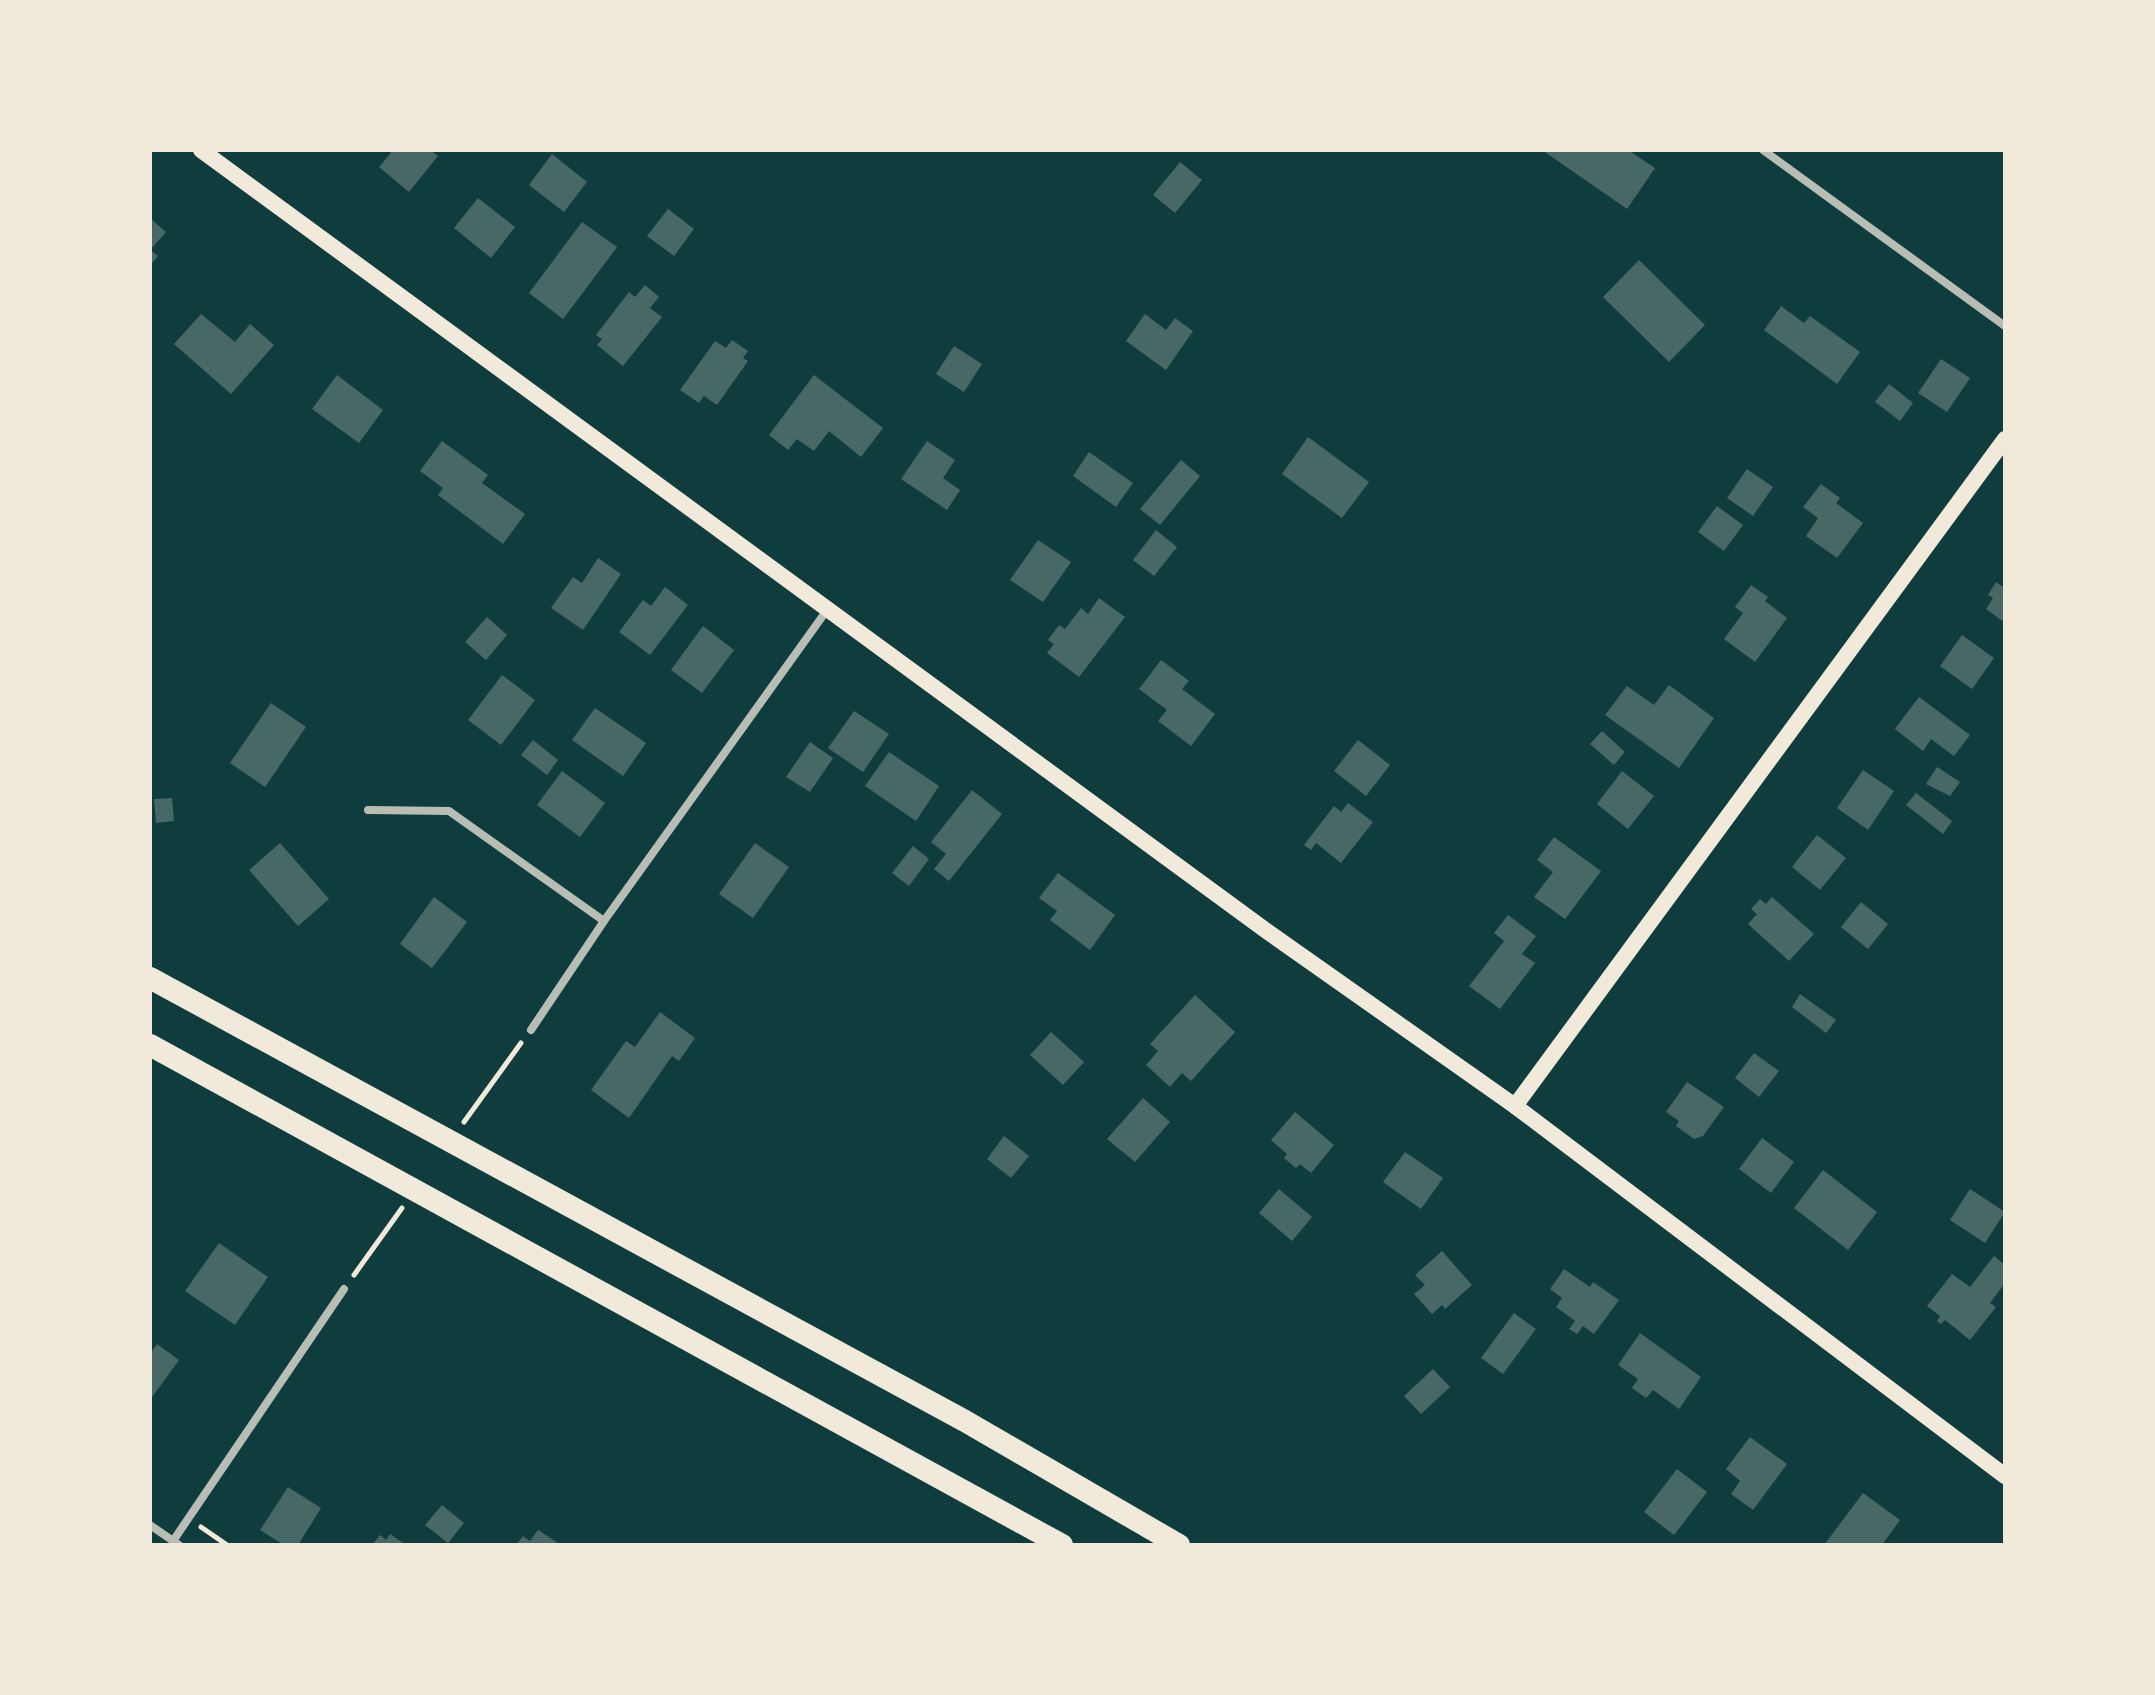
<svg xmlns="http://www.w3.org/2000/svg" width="2155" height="1695" font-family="Inter,sans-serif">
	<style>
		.building { fill: #486865 }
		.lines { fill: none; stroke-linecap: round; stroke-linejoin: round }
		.path { stroke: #f1e9da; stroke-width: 5 }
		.minor { stroke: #b8beb3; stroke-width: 8 }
		.secondary { stroke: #f1e9da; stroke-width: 16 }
		.trunk { stroke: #f1e9da; stroke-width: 22 }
	</style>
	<rect width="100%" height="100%" fill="#0f3d3e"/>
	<g class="building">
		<path d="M387 150H430L438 156 409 192 379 167 391 153Z"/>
		<path d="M1542 150H1628L1655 168 1627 209Z"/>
		<path d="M552 154 587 182 564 212 529 185Z"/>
		<path d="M1180 162 1202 180 1175 213 1153 195Z"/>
		<path d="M478 198 515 227 491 258 454 228Z"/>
		<path d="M668 209 694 229 674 256 647 236Z"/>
		<path d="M150 218 166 232 150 250 158 256 150 265Z"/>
		<path d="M582 222 617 247 563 319 529 293Z"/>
		<path d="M1639 260 1705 325 1669 362 1603 297Z"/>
		<path d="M645 285 659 297 650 308 662 317 623 366 597 345 602 339 596 335 629 292 635 297Z"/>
		<path d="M1781 306 1804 323 1810 316 1860 352 1837 384 1764 330Z"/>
		<path d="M201 314 235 342 250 324 274 345 231 394 174 344Z"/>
		<path d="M1145 314 1166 330 1175 318 1193 331 1166 370 1126 341Z"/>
		<path d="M732 340 748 351 743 358 748 361 717 405 704 396 699 403 680 390 715 341 726 348Z"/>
		<path d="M954 346 982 364 964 392 936 374Z"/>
		<path d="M1941 359 1970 378 1947 412 1918 393Z"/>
		<path d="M337 375 383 410 359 443 312 409Z"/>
		<path d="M814 375 883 428 861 457 829 431 814 451 797 439 788 450 769 435Z"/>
		<path d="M1889 384 1913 403 1900 421 1875 402Z"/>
		<path d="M1308 437 1369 482 1342 518 1282 474Z"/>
		<path d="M442 441 488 475 482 483 525 514 503 544 438 495 443 488 420 471Z"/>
		<path d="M927 441 955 460 943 478 960 490 947 510 901 479Z"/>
		<path d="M1089 452 1133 483 1116 507 1073 476Z"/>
		<path d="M1181 460 1200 476 1160 525 1140 509Z"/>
		<path d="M1747 469 1773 487 1753 516 1727 498Z"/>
		<path d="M1821 484 1840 498 1836 503 1863 523 1837 558 1806 536 1818 518 1803 507Z"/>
		<path d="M1717 506 1743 525 1724 551 1698 532Z"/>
		<path d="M1156 530 1177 547 1154 576 1133 560Z"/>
		<path d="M1038 540 1071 562 1043 602 1010 580Z"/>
		<path d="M598 558 621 574 583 630 551 608 573 577 582 583Z"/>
		<path d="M1996 582 2003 587 2005 583V623L1986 609 1993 598 1988 595Z"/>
		<path d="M1751 585 1768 597 1765 601 1787 618 1755 662 1724 639 1743 613 1735 607Z"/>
		<path d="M665 587 688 605 650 655 619 632 643 600 651 606Z"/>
		<path d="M1099 598 1125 617 1079 677 1047 653 1054 644 1048 640 1059 625 1065 629 1081 608 1088 614Z"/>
		<path d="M487 617 507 635 486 660 465 642Z"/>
		<path d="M703 626 734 650 702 693 671 670Z"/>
		<path d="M1962 635 1994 658 1972 689 1940 666Z"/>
		<path d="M1161 660 1189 681 1182 689 1215 714 1191 746 1158 721 1167 710 1139 689Z"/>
		<path d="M502 675 535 700 501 745 468 720Z"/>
		<path d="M1669 685 1714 718 1679 768 1605 715 1627 686 1654 705Z"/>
		<path d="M1919 697 1970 735 1954 756 1931 739 1923 751 1895 729Z"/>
		<path d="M271 703 306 727 265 787 230 763Z"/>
		<path d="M595 708 646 743 623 776 572 740Z"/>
		<path d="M854 711 889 734 863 772 828 748Z"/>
		<path d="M1602 731 1625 752 1614 765 1590 744Z"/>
		<path d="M533 740 558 760 547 775 521 755Z"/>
		<path d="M1358 740 1390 765 1366 796 1334 771Z"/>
		<path d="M810 742 833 758 810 792 786 777Z"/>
		<path d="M889 752 939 786 916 821 865 786Z"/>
		<path d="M1937 767 1960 782 1950 796 1926 784Z"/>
		<path d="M1863 770 1894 791 1868 830 1837 808Z"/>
		<path d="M562 771 605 803 580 837 537 805Z"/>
		<path d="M1622 771 1654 796 1628 829 1597 804Z"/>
		<path d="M972 790 1002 814 949 881 934 869 946 854 931 842Z"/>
		<path d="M1916 793 1952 821 1943 834 1906 805Z"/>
		<path d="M172 798 174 821 156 823 154 799Z"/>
		<path d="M1348 803 1373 822 1341 863 1316 843 1311 850 1304 845 1334 806 1341 812Z"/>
		<path d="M1817 835 1846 858 1820 890 1792 867Z"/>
		<path d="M1554 837 1601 871 1565 919 1534 897 1553 872 1537 860Z"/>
		<path d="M280 843 329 899 298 926 249 870Z"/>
		<path d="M755 843 789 867 753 918 719 894Z"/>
		<path d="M913 846 929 859 909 886 892 873Z"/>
		<path d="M1058 873 1115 915 1090 950 1050 920 1057 911 1039 898Z"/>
		<path d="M434 897 467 922 432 968 400 944Z"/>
		<path d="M1772 897 1814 934 1789 961 1748 924 1757 914 1751 909 1760 899 1766 904Z"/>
		<path d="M1861 902 1888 924 1868 949 1841 927Z"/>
		<path d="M1508 915 1536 936 1522 954 1535 963 1500 1009 1469 986 1504 941 1494 933Z"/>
		<path d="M1800 994 1836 1020 1826 1033 1792 1007Z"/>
		<path d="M1195 995 1235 1032 1191 1081 1182 1073 1170 1087 1146 1065 1158 1051 1150 1044Z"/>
		<path d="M660 1012 695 1038 679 1061 672 1056 629 1118 591 1090 626 1041 635 1047Z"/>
		<path d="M1051 1032 1084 1062 1063 1085 1030 1055Z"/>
		<path d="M1754 1053 1779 1071 1759 1097 1735 1078Z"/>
		<path d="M1687 1082 1724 1107 1703 1136 1694 1139 1676 1126 1679 1121 1666 1112Z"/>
		<path d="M1143 1098 1170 1122 1135 1162 1107 1139Z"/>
		<path d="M1295 1112 1334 1145 1311 1173 1300 1164 1296 1168 1284 1158 1287 1154 1271 1140Z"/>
		<path d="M1004 1136 1029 1156 1011 1178 987 1159Z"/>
		<path d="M1762 1138 1794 1162 1771 1193 1739 1169Z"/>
		<path d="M1405 1152 1443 1178 1421 1209 1383 1182Z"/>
		<path d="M1823 1170 1877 1212 1848 1250 1794 1208Z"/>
		<path d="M1279 1189 1312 1217 1292 1241 1259 1213Z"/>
		<path d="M1970 1189 2005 1212 1985 1243 1950 1220Z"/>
		<path d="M219 1243 268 1277 235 1325 185 1291Z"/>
		<path d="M1442 1251 1472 1285 1445 1309 1442 1305 1432 1314 1414 1294 1425 1285 1415 1275Z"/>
		<path d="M1994 1256 2005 1265V1283L1990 1303 1996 1307 1970 1340 1945 1320 1941 1324 1937 1321 1940 1316 1927 1306 1952 1274 1970 1287Z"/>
		<path d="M1564 1269 1590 1287 1593 1282 1619 1300 1594 1334 1583 1326 1577 1334 1569 1329 1575 1321 1556 1307 1562 1298 1550 1289Z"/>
		<path d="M1514 1313 1536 1329 1503 1374 1481 1358Z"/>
		<path d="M1640 1333 1701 1377 1679 1409 1653 1390 1646 1398 1632 1388 1638 1379 1618 1365Z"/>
		<path d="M157 1344 179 1360 150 1400V1354Z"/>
		<path d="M1433 1369 1450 1387 1421 1414 1404 1396Z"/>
		<path d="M1750 1437 1787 1464 1753 1510 1731 1494 1740 1481 1726 1469Z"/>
		<path d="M1677 1469 1707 1492 1674 1535 1644 1512Z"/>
		<path d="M288 1487 321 1508 298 1545H284L260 1530Z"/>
		<path d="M1863 1493 1900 1520 1882 1545H1824Z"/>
		<path d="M442 1505 464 1523 448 1543 425 1525Z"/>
		<path d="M538 1530 561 1545H516L523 1536 530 1541Z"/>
		<path d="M390 1534 406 1545H372L380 1535 386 1540Z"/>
	</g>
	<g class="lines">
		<g class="path">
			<path d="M464 1122 521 1043"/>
			<path d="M354 1275 402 1208"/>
			<path d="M201 1527 227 1545"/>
		</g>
		<g class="minor">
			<path d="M1763 150 2005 326"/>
			<path d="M368 810 449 811 604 921"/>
			<path d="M531 1030 604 921 827 610"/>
			<path d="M150 1525 179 1545"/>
			<path d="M173 1541 344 1289"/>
		</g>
		<g class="secondary">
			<path d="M201 150 1268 932 1515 1106 2005 1476"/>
			<path d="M1515 1106 2005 439"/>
		</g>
		<g class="trunk">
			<path d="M150 978 965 1421 1179 1545"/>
			<path d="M150 1045 1062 1545"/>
		</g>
	</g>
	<rect width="2155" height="1695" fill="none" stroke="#f1e9da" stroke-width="304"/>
</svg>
